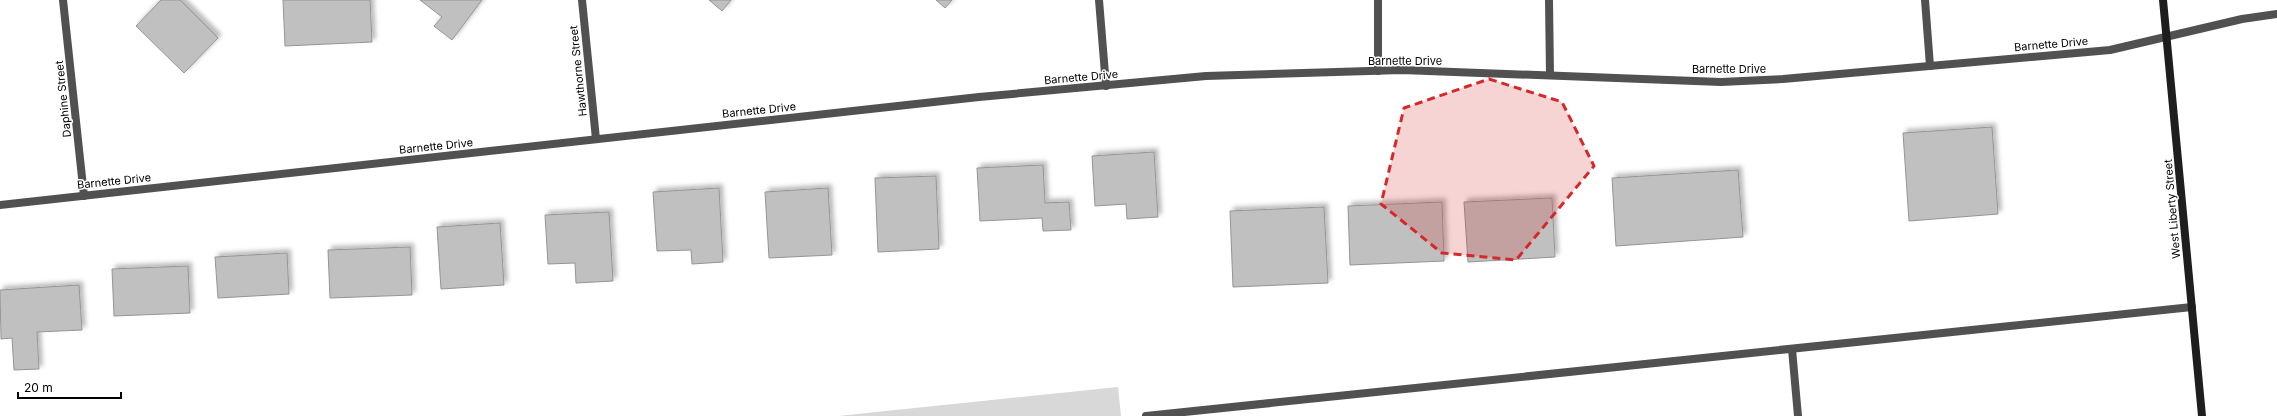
<svg xmlns="http://www.w3.org/2000/svg" width="2277" height="416" font-family="Inter,sans-serif">
	<style>
		.green { fill: #d8d8d8 }
		.building { fill: #c0c0c0; stroke: #959595; filter: url(#shadow) }
		.lines { fill: none; stroke-linecap: round; stroke-linejoin: round }
		.lane { stroke: #515151; stroke-width: 8 }
		.street { stroke: #515151; stroke-width: 8 }
		.secondary { stroke: #1e1e1e; stroke-width: 8 }
		.marked { fill: #d62828; fill-opacity: 0.2; stroke: #d62828; stroke-width: 3; stroke-dasharray: 8 5; stroke-linejoin: round }
		.labels { text-anchor: middle; dominant-baseline: central; stroke-width: 3; stroke-linejoin: round; paint-order: stroke }
		.street-label { font-size: 11px; fill: #000; stroke: #fff }
	</style>
	<defs>
		<filter id="shadow"><feDropShadow dx="3.5" dy="-3.5" stdDeviation="2" flood-color="#0004"/></filter>
	</defs>
	<rect width="100%" height="100%" fill="#fff"/>
	<path class="green" d="M1118 387 1121 416H838Z"/>
	<g class="building">
		<path d="M161 0H180L218 38 184 73 136 26Z"/>
		<path d="M283 0H370L372 42 285 46Z"/>
		<path d="M420 0H482L452 40 434 26 442 17Z"/>
		<path d="M709 0H731L722 11Z"/>
		<path d="M936 0H952L945 8Z"/>
		<path d="M1992 127 1998 214 1909 221 1903 133Z"/>
		<path d="M1154 152 1158 217 1127 219 1126 204 1095 206 1092 156Z"/>
		<path d="M1043 165 1045 203 1069 202 1071 230 1043 231 1042 218 980 221 977 168Z"/>
		<path d="M1738 170 1743 237 1616 246 1612 178Z"/>
		<path d="M936 176 939 249 878 252 875 178Z"/>
		<path d="M719 188 723 262 692 264 691 250 657 251 653 192Z"/>
		<path d="M828 188 832 255 769 258 765 192Z"/>
		<path d="M1552 198 1555 257 1468 262 1464 202Z"/>
		<path d="M1442 202 1444 261 1350 265 1348 206Z"/>
		<path d="M1324 207 1328 283 1233 287 1230 211Z"/>
		<path d="M609 212 613 281 576 283 575 263 548 264 545 215Z"/>
		<path d="M500 223 504 285 441 289 437 227Z"/>
		<path d="M410 247 412 295 330 298 328 250Z"/>
		<path d="M287 253 289 294 218 298 215 257Z"/>
		<path d="M188 266 190 313 114 316 112 269Z"/>
		<path d="M79 285 82 330 37 332 39 369 14 370 12 338 1 339 0 290Z"/>
	</g>
	<g class="lines">
		<g class="lane">
			<path d="M1549 0 1550 75"/>
			<path d="M1925 0 1930 66"/>
			<path d="M1378 71V0"/>
			<path d="M1792 349 1798 416"/>
			<path d="M1146 416 2192 307"/>
		</g>
		<g class="street">
			<path d="M63 0 84 196"/>
			<path d="M582 0 596 139"/>
			<path d="M1099 0 1106 86"/>
			<path d="M0 205 979 97 1206 76 1402 70 1721 82 1783 79 2110 50 2242 19 2277 14"/>
		</g>
		<path class="secondary" d="M2163 0 2202 416"/>
	</g>
	<path class="marked" d="M1489 79 1562 102 1594 166 1516 260 1442 253 1381 204 1404 108Z"/>
	<g class="labels">
		<g class="street-label">
			<text transform="translate(2051 44) rotate(-5)">Barnette Drive</text>
			<text x="1405" y="61">Barnette Drive</text>
			<text x="1729" y="69">Barnette Drive</text>
			<text transform="translate(578 71) rotate(-96)">Hawthorne Street</text>
			<text transform="translate(1081 77) rotate(-5)">Barnette Drive</text>
			<text transform="translate(63 99) rotate(-96)">Daphine Street</text>
			<text transform="translate(759 110) rotate(-6)">Barnette Drive</text>
			<text transform="translate(436 146) rotate(-6)">Barnette Drive</text>
			<text transform="translate(114 181) rotate(-6)">Barnette Drive</text>
			<text transform="translate(2172 209) rotate(-95)">West Liberty Street</text>
		</g>
	</g>
	<path d="M18 392v6h103v-6" fill="none" stroke="#000000" stroke-width="2"/>
	<text x="24" y="392" font-size="12" fill="#000000" stroke="#ffffff" stroke-width="3" paint-order="stroke">20 m</text>
</svg>
